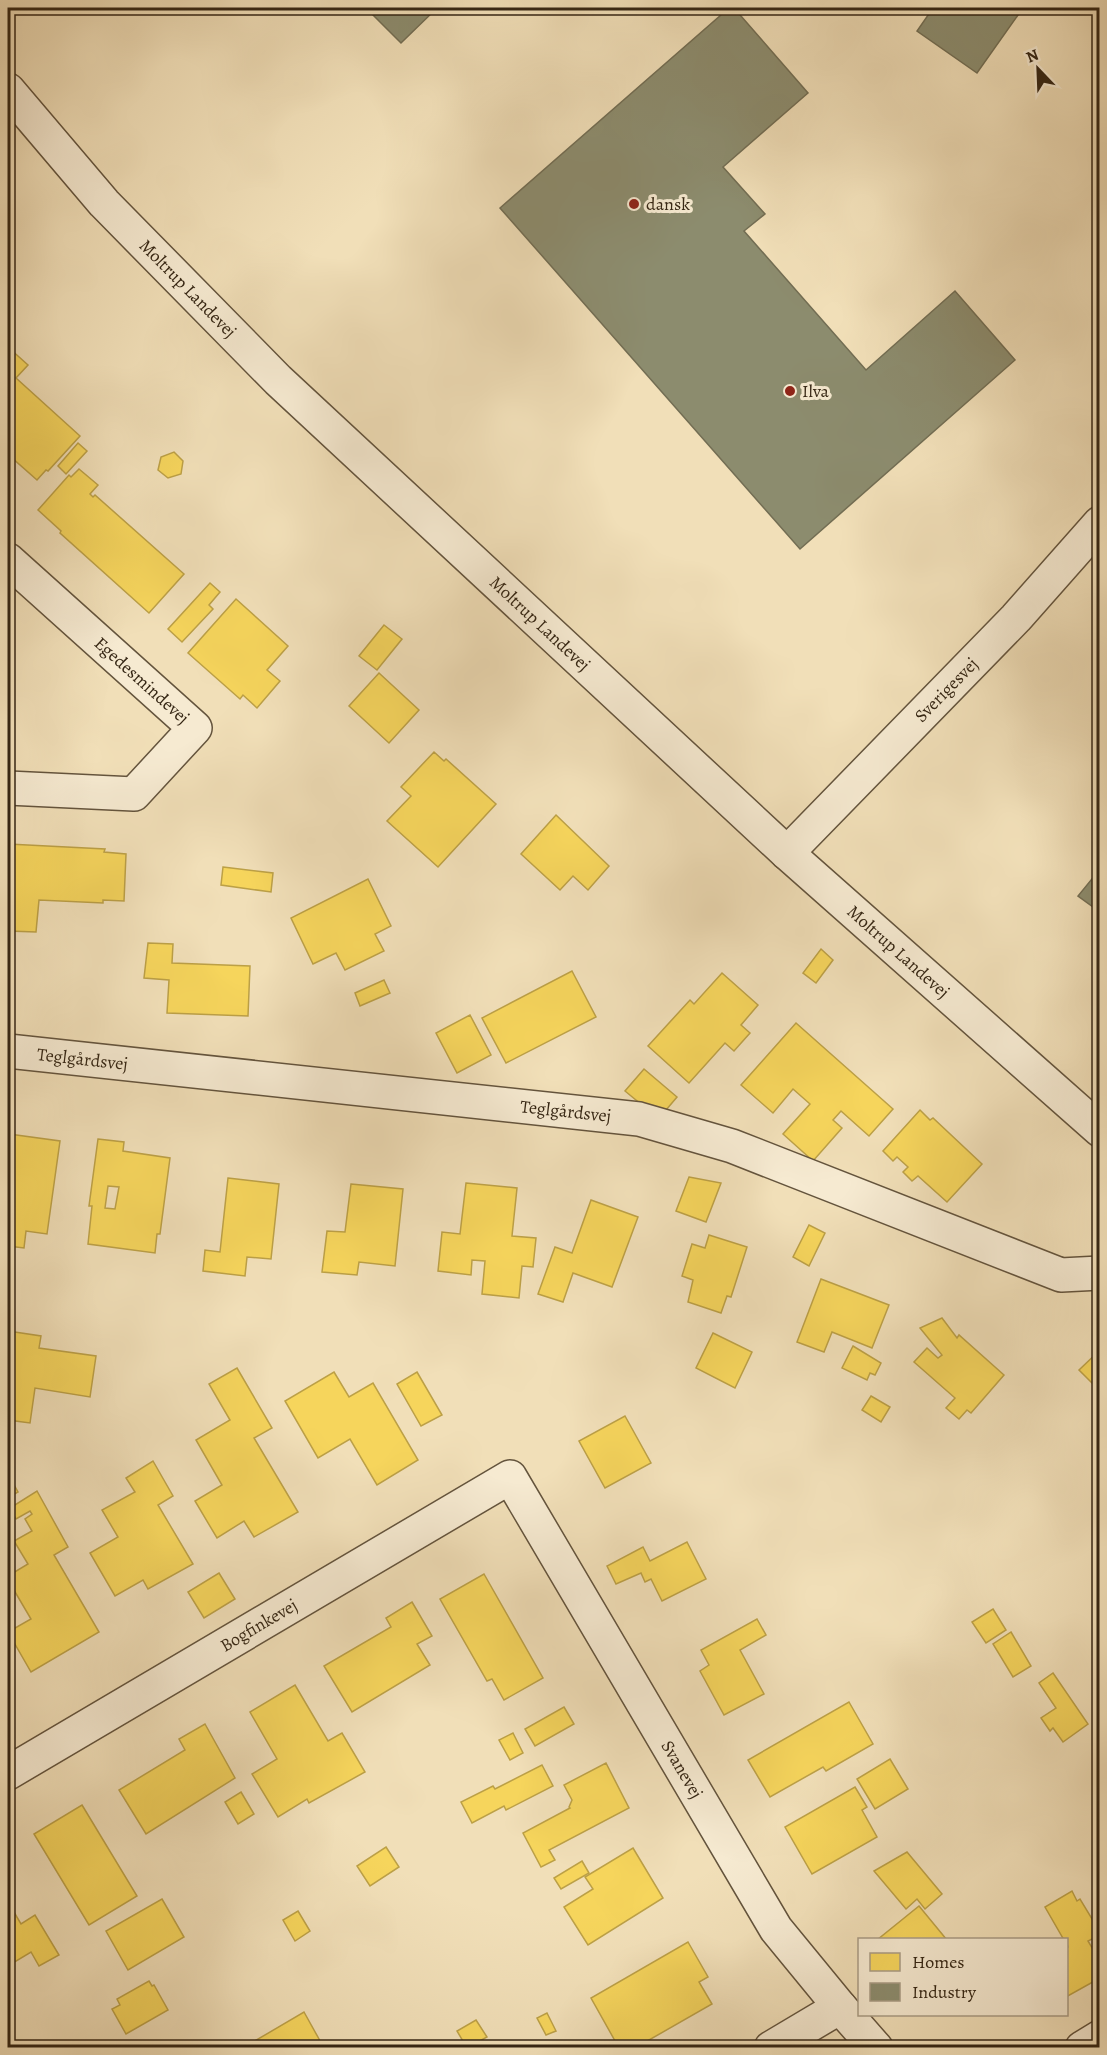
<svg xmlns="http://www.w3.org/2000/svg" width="1107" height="2055" font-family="Alegreya,serif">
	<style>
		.homes { fill: #f6d55c; stroke: #bca046; stroke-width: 1.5; fill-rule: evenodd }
		.industry { fill: #8c8c6e; stroke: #726d53; stroke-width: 1.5 }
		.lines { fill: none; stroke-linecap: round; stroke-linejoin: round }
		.minor-casing { stroke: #64543d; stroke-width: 36 }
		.tertiary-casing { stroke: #64543d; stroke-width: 36 }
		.minor { stroke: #f6ead1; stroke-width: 33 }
		.tertiary { stroke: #f6ead1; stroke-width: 33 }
		.poi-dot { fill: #8f2418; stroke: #f6ead1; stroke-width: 2 }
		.labels { text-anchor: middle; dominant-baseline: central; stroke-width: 6; stroke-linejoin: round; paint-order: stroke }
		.poi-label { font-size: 18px; fill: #352614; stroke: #f6ead1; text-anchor: start }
		.street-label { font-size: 18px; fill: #352614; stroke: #f6ead1 }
	</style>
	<rect width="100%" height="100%" fill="#f1dfb8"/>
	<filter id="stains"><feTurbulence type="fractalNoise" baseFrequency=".00333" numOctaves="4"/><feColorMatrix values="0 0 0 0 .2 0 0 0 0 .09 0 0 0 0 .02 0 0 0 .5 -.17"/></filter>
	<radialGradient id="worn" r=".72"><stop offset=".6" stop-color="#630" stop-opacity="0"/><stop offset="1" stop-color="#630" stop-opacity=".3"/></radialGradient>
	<g class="homes">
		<path d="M8 347 28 365 16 378 80 436 48 471 46 470 37 480 12 458 8 464Z"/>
		<path d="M78 443 87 451 66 474 58 466Z"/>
		<path d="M174 452 183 461 181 474 168 478 158 470 161 457Z"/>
		<path d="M79 469 98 485 90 494 93 497 95 495 184 574 149 613 60 533 61 531 38 510 69 475 71 477Z"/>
		<path d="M210 583 220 592 209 605 213 609 182 642 168 629Z"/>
		<path d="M236 599 288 646 267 670 280 681 257 708 243 695 240 699 188 653Z"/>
		<path d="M384 625 402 639 377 670 359 656Z"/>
		<path d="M379 673 419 710 389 743 349 706Z"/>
		<path d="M434 752 444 761 446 759 496 804 438 867 387 821 411 796 401 787Z"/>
		<path d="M556 815 609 866 588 890 573 876 560 890 521 854Z"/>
		<path d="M8 844 105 849 104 852 126 854 124 901 103 900V903L39 900 36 932 8 931Z"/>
		<path d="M223 867 273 873 271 892 221 885Z"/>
		<path d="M368 879 391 926 375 934 384 951 345 970 336 953 313 964 291 918Z"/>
		<path d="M148 943 173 944 172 963 250 966 248 1016 167 1013 169 980 144 978Z"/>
		<path d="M821 949 833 960 816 983 803 973Z"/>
		<path d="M572 971 596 1017 506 1063 482 1018Z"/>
		<path d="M722 973 758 1005 741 1025 750 1033 734 1051 725 1043 689 1083 648 1046 690 1000 694 1004Z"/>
		<path d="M384 980 390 993 360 1006 355 993Z"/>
		<path d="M470 1015 491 1055 457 1073 436 1033Z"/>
		<path d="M796 1023 893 1109 869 1136 841 1111 833 1120 842 1128 813 1161 783 1134 810 1104 793 1089 773 1113 741 1085Z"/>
		<path d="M644 1069 677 1097 661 1116 653 1114 625 1091Z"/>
		<path d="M920 1110 930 1120 933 1118 982 1164 947 1202 918 1176 912 1181 903 1172 908 1167 897 1157 893 1161 883 1151Z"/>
		<path d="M9 1134 60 1141 47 1234 26 1231 24 1248 8 1246V1147Z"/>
		<path d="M98 1139 124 1142 123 1151 170 1158 160 1234H157L155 1253 88 1244 92 1206H89ZM108 1186 119 1187 115 1209 105 1208Z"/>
		<path d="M689 1177 721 1183 706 1222 676 1211Z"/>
		<path d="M228 1178 279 1184 271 1259 247 1257 245 1276 203 1271 205 1250 220 1252Z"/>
		<path d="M466 1183 517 1188 512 1236 536 1238 533 1267 522 1266 519 1298 482 1294 485 1261 472 1260 471 1275 438 1271 442 1232 460 1234Z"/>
		<path d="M351 1184 403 1189 395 1266 359 1262 357 1275 322 1272 327 1231 345 1232Z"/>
		<path d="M591 1200 638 1217 612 1287 573 1273 563 1302 538 1294 555 1247 572 1253Z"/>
		<path d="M809 1225 825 1233 809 1266 793 1257Z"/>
		<path d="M709 1235 747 1247 731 1297 727 1296 721 1313 688 1302 693 1280 682 1276 692 1244 705 1248Z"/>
		<path d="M821 1279 889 1305 872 1348 832 1332 824 1352 797 1342Z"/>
		<path d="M942 1318 957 1338 959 1335 1004 1375 971 1413 967 1410 959 1419 946 1408 955 1398 914 1362 927 1348 938 1358 942 1355 920 1328Z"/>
		<path d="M8 1331 41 1336 39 1348 96 1356 90 1397 35 1388 30 1423 8 1420Z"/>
		<path d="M713 1333 752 1352 735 1388 696 1368Z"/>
		<path d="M853 1346 881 1363 875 1375 870 1373 867 1380 842 1368Z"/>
		<path d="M1100 1350V1391L1079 1370Z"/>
		<path d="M237 1368 272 1428 254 1438 298 1512 254 1537 244 1521 217 1538 195 1501 222 1485 196 1440 230 1420 209 1384Z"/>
		<path d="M334 1372 349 1397 373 1383 418 1460 377 1485 350 1439 318 1458 285 1401Z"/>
		<path d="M417 1372 442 1415 421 1426 397 1384Z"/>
		<path d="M871 1396 890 1407 881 1422 862 1410Z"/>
		<path d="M625 1416 651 1463 605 1488 579 1441Z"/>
		<path d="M153 1461 173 1496 158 1505 193 1564 148 1589 143 1580 115 1596 90 1553 118 1537 102 1510 135 1492 126 1478Z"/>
		<path d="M8 1474 18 1492 8 1498Z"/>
		<path d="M37 1491 68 1547 54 1555 99 1632 31 1672 8 1632 31 1619 8 1580V1576L28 1564 14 1541 32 1531 25 1519 32 1514 30 1511 16 1519 10 1508Z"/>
		<path d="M687 1542 706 1579 662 1601 651 1579 645 1582 641 1573 616 1584 607 1566 643 1547 650 1561Z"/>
		<path d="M219 1573 235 1599 204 1618 188 1592Z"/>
		<path d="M484 1574 543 1678 504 1700 492 1679 487 1681 440 1599Z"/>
		<path d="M412 1602 432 1636 417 1644 430 1665 352 1712 324 1666 391 1627 386 1618Z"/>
		<path d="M993 1609 1006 1630 986 1643 972 1622Z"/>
		<path d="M757 1619 766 1635 740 1650 764 1694 724 1715 700 1671 709 1665 701 1650Z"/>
		<path d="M1011 1632 1031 1666 1013 1677 993 1644Z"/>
		<path d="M1053 1673 1088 1724 1063 1742 1053 1728 1050 1731 1041 1718 1056 1708 1039 1683Z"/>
		<path d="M295 1685 328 1741 342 1733 365 1772 309 1803 307 1799 278 1817 252 1774 277 1759 250 1712Z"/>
		<path d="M849 1702 873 1744 826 1771 823 1767 770 1797 748 1760Z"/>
		<path d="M564 1707 574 1724 535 1746 525 1729Z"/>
		<path d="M205 1724 235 1778 146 1834 119 1790 185 1750 179 1739Z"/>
		<path d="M513 1733 523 1753 510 1760 499 1740Z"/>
		<path d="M890 1759 908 1789 875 1809 857 1779Z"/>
		<path d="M606 1763 629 1808 549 1850 555 1860 541 1867 523 1833 570 1808 569 1807 572 1800 564 1785Z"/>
		<path d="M542 1765 553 1786 506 1810 504 1806 472 1823 461 1802 493 1786 495 1789Z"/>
		<path d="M855 1787 867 1807 862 1810 877 1837 812 1874 785 1827Z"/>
		<path d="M241 1792 254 1814 238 1824 225 1802Z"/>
		<path d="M82 1805 137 1896 89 1925 34 1834Z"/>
		<path d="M386 1847 399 1867 370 1886 357 1866Z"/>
		<path d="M633 1848 663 1898 588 1945 564 1907 593 1889 585 1877Z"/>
		<path d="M907 1852 942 1894 925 1909 917 1899 906 1909 874 1871Z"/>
		<path d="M582 1861 589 1873 561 1889 554 1878Z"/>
		<path d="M1072 1891 1077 1901 1080 1899 1100 1932V1935L1088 1941 1100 1961V1978L1066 1997V1948L1068 1947 1066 1940H1064L1045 1907Z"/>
		<path d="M162 1899 184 1937 128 1970 106 1931Z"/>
		<path d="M8 1902 21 1924 35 1915 59 1955 39 1966 31 1952 8 1966Z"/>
		<path d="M919 1906 947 1940H877Z"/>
		<path d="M298 1911 310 1931 295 1941 283 1920Z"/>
		<path d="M688 1942 708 1977 699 1982 712 2004 635 2048H619L591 1998Z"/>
		<path d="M149 1981 152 1986 154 1985 168 2010 126 2034 112 2009 120 2005 117 1999Z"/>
		<path d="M304 2012 324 2048H250L248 2045Z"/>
		<path d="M547 2013 556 2031 546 2035 537 2018Z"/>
		<path d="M476 2020 487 2037 467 2048 457 2031Z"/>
	</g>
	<g class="industry">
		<path d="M366 8H437L401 43Z"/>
		<path d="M729 8H734L808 93 723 167 765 214 744 231 866 370 955 291 1015 360 800 549 500 208Z"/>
		<path d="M933 8H1023L977 73 917 31Z"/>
		<path d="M1100 869V912L1078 896Z"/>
	</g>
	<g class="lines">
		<g class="minor-casing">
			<g id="minor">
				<path id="s1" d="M8 560 195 728 134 794 8 788"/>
				<path id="s2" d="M787 853 1016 618 1100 523"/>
				<path id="s3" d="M8 1051 639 1119 732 1146 1061 1275 1100 1273"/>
				<path id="s4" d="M8 1773 510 1477 776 1929 840 2007 876 2048"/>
				<path d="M771 2048 840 2007"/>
				<path d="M1082 2048 1100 2037"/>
			</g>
		</g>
		<g class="tertiary-casing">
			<g id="tertiary">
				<path id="s5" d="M8 90 104 203 278 380 787 853 1100 1130"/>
			</g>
		</g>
		<use href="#minor" class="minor"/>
		<use href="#tertiary" class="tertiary"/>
	</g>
	<g class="poi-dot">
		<circle cx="634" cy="204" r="6"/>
		<circle cx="790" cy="391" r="6"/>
	</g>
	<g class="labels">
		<g class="poi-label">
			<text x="646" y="204">dansk</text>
			<text x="802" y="391">Ilva</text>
		</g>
		<g class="street-label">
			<text stroke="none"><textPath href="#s5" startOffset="268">Moltrup Landevej</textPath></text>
			<text stroke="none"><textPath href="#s5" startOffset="754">Moltrup Landevej</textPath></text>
			<text stroke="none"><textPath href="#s1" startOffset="180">Egedesmindevej</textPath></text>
			<text stroke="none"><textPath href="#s2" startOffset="228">Sverigesvej</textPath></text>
			<text stroke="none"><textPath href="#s5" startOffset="1240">Moltrup Landevej</textPath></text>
			<text stroke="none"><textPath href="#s3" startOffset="75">Teglgårdsvej</textPath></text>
			<text stroke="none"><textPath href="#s3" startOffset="561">Teglgårdsvej</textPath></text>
			<text stroke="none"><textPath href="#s4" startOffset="291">Bogfinkevej</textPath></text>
			<text stroke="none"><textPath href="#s4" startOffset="922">Svanevej</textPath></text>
		</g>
	</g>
	<rect width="1107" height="2055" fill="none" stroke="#f1dfb8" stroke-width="30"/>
	<rect x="9" y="9" width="1089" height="2037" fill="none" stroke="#352614" stroke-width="3"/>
	<rect x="15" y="15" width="1077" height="2025" fill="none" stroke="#352614" stroke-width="1.5"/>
	<rect x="858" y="1938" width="210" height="78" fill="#f6ead1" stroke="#a99c85" stroke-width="1.5"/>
	<rect x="870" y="1953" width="30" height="18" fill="#f6d55c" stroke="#a99c85" stroke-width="1.5"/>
	<text x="912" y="1968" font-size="18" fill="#352614">Homes</text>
	<rect x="870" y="1983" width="30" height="18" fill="#8c8c6e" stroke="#a99c85" stroke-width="1.5"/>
	<text x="912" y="1998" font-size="18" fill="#352614">Industry</text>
	<g transform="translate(1038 69) rotate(337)" stroke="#f6ead1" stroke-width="4.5" paint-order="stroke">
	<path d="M0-4.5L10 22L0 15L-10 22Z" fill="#352614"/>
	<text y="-9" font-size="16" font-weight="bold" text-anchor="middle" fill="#352614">N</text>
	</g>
	<rect width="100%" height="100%" filter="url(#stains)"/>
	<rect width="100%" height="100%" fill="url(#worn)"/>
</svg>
